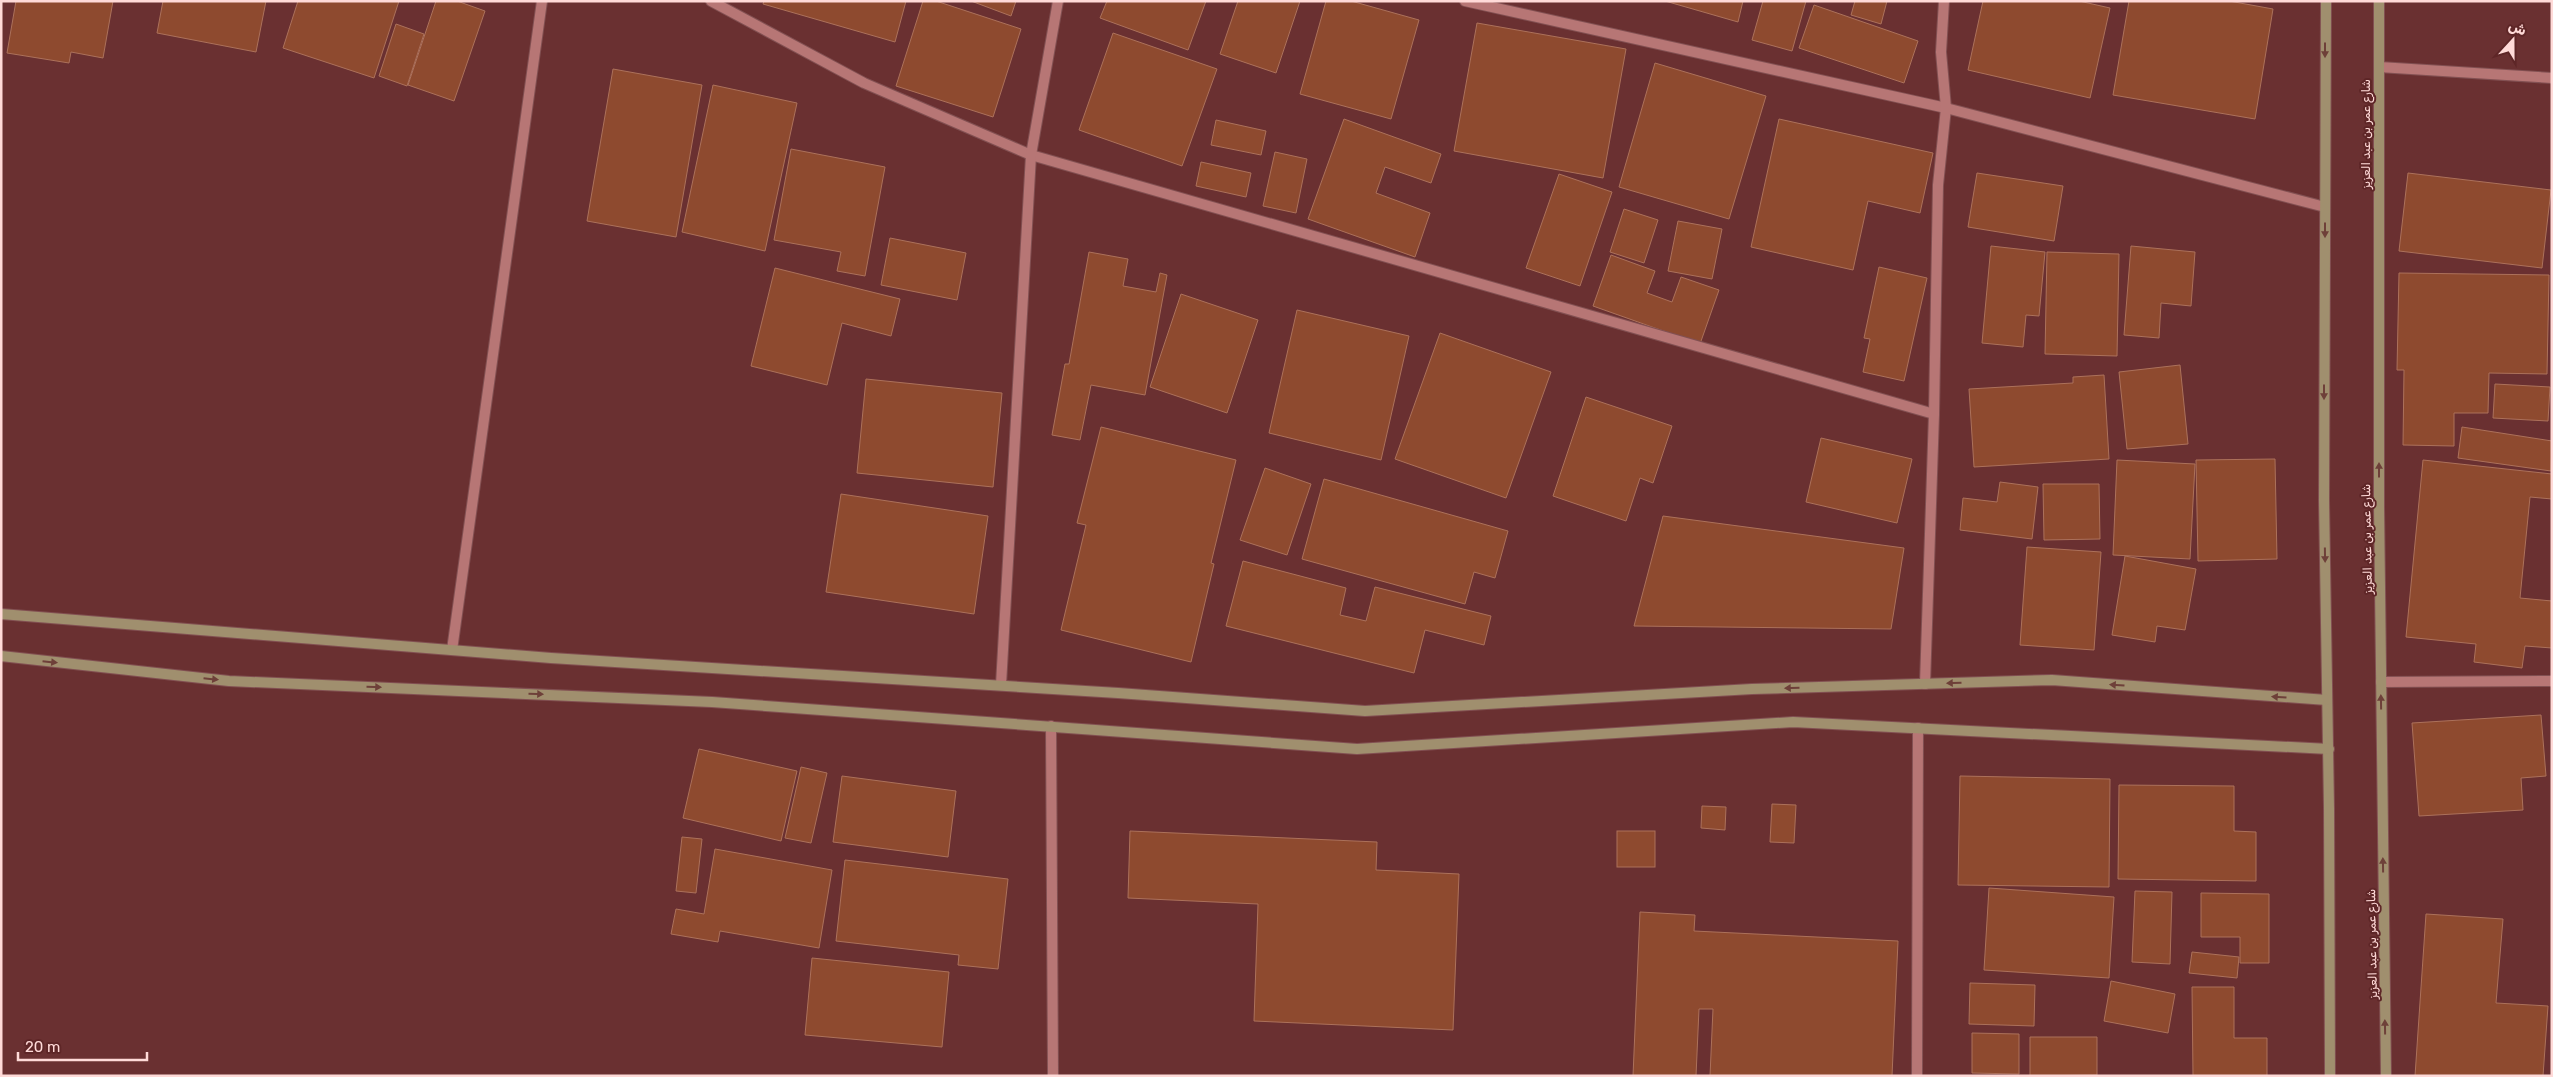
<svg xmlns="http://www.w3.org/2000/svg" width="2553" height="1077" font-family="Rubik,'Noto Sans Arabic',sans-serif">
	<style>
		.building { fill: #8e4a2f; stroke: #ac715b }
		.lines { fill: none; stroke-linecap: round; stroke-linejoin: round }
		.street-casing { stroke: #825052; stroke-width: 12 }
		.secondary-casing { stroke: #825052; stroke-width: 12 }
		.street { stroke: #b77675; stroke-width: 10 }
		.secondary { stroke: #a08f6e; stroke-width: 10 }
		.oneway { fill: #6e4039 }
		.labels { text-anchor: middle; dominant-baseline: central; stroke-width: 4; stroke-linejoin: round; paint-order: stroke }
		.street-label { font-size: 12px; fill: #ffdad8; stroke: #5e2627 }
	</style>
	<rect width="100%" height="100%" fill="#6a3031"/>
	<g class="building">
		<path d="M16 1H113L103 58 71 52 69 63 7 53Z"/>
		<path d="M163 1H266L256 52 157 33Z"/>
		<path d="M298 1H399L374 78 283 48Z"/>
		<path d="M436 1H457L485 11 454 101 408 85Z"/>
		<path d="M764 1H906L895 42 763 4Z"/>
		<path d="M923 1H936L1021 29 993 117 896 86Z"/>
		<path d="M971 1H1016L1011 16Z"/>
		<path d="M1107 1H1206L1188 50 1100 18Z"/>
		<path d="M1238 1H1300L1276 73 1220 54Z"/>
		<path d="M1326 1H1351L1419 20 1391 119 1300 94Z"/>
		<path d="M1665 1H1743L1738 22Z"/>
		<path d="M1763 1H1806L1792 51 1752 40Z"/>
		<path d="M1855 1H1887L1881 24 1851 15Z"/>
		<path d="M1983 1H2079L2110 8 2090 98 1968 70Z"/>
		<path d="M2129 1H2229L2273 9 2255 119 2113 95Z"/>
		<path d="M1814 5 1918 41 1904 83 1799 48Z"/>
		<path d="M1477 23 1626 49 1603 178 1454 151Z"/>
		<path d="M396 24 424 34 407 86 379 76Z"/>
		<path d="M1113 33 1217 69 1182 166 1079 130Z"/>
		<path d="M1655 63 1766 96 1729 219 1619 187Z"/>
		<path d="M613 69 702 85 676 237 587 221Z"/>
		<path d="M713 85 797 103 765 251 682 232Z"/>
		<path d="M1344 119 1441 154 1431 183 1385 167 1376 193 1430 213 1415 257 1308 219Z"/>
		<path d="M1779 119 1933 153 1920 213 1868 201 1853 270 1751 247Z"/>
		<path d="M1216 120 1266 131 1261 155 1211 145Z"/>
		<path d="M791 149 885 167 865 276 837 271 841 252 774 240Z"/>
		<path d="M1275 152 1307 159 1296 213 1263 206Z"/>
		<path d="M1201 162 1251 173 1246 197 1196 186Z"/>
		<path d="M1977 173 2063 186 2054 241 1968 227Z"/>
		<path d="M2408 173 2551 190 2542 268 2399 251Z"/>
		<path d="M1559 174 1612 192 1580 286 1526 268Z"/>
		<path d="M1624 209 1658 220 1644 263 1610 252Z"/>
		<path d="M1678 221 1722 229 1712 279 1668 271Z"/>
		<path d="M890 238 966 253 957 300 881 285Z"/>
		<path d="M1991 246 2045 252 2039 316 2026 315 2023 347 1982 343Z"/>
		<path d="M2131 246 2195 252 2191 306 2161 303 2159 338 2124 335Z"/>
		<path d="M1089 252 1128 259 1123 286 1156 292 1160 273 1167 275 1145 395 1091 385 1080 440 1052 435 1065 364H1069Z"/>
		<path d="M2047 252 2119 254 2117 356 2045 354Z"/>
		<path d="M1611 255 1655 271 1647 293 1672 302 1681 277 1719 290 1700 344 1593 306Z"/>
		<path d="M1879 267 1927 278 1904 381 1863 372 1870 339 1864 338Z"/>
		<path d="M775 268 900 299 891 336 842 323 827 385 751 366Z"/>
		<path d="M2399 273 2549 275 2547 374 2489 373 2488 413H2454V446L2403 445 2404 370H2397Z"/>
		<path d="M1181 294 1258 320 1227 413 1150 387Z"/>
		<path d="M1297 310 1409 336 1381 460 1269 433Z"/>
		<path d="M1440 333 1551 372 1506 498 1395 459Z"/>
		<path d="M2180 365 2188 444 2127 449 2119 372Z"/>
		<path d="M2104 375 2109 459 1974 467 1969 389 2073 383V377Z"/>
		<path d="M866 379 1002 393 993 487 857 473Z"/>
		<path d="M2495 384 2550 387 2548 421 2493 418Z"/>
		<path d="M1586 397 1672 426 1653 483 1640 478 1626 521 1553 496Z"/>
		<path d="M1101 427 1236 460 1211 563 1214 564 1191 662 1061 630 1086 525 1077 523Z"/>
		<path d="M2462 427 2552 441 2551 471 2458 458Z"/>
		<path d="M1821 438 1912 459 1897 523 1806 502Z"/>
		<path d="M2275 459 2277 559 2198 561 2196 460Z"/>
		<path d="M2117 460 2195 464 2190 559 2113 555Z"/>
		<path d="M2423 460 2552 474V499L2530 497 2520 598 2552 601V648L2525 646 2522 668 2474 662 2476 644 2406 637Z"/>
		<path d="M1265 468 1311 484 1287 555 1240 540Z"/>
		<path d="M1324 479 1508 531 1495 578 1474 572 1465 604 1302 559Z"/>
		<path d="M2000 482 2038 487 2032 539 1960 530 1963 498 1997 502Z"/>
		<path d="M2043 484H2099L2100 539 2044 540Z"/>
		<path d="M841 494 988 516 974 614 826 592Z"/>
		<path d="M1663 516 1904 548 1891 629 1634 626Z"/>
		<path d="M2027 547 2101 552 2094 650 2020 645Z"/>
		<path d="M2125 556 2196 569 2185 630 2157 626 2155 642 2112 635Z"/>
		<path d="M1243 561 1346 588 1340 615 1366 621 1375 587 1491 616 1484 645 1425 630 1414 673 1226 626Z"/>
		<path d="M2541 715 2546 776 2521 778 2523 810 2419 816 2412 723Z"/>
		<path d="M699 749 797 771 781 841 683 818Z"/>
		<path d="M801 767 827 773 811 843 785 838Z"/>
		<path d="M842 776 956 791 948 857 833 842Z"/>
		<path d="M1960 776 2110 779 2109 887 1958 885Z"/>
		<path d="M2119 785 2234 786V831L2256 832V881L2118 879Z"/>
		<path d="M1772 804 1796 805 1794 843 1770 842Z"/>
		<path d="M1702 806 1726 807 1725 830 1701 828Z"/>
		<path d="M1130 831 1377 842 1376 870 1459 874 1453 1030 1254 1021 1258 904 1128 898Z"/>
		<rect x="1617" y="831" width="38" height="36"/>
		<path d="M682 837 702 839 696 893 676 891Z"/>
		<path d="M715 849 832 870 819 948 720 931 718 942 671 934 676 909 704 914Z"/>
		<path d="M845 860 1008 879 998 969 958 965 959 955 836 941Z"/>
		<path d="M1989 888 2114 897 2109 978 1984 970Z"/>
		<path d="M2135 891 2172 892 2170 964 2132 962Z"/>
		<path d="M2201 893 2269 894V963H2240V937H2201Z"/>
		<path d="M1640 912 1695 915 1694 931 1898 941 1892 1076H1710L1713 1009H1699L1696 1076H1633Z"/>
		<path d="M2426 914 2503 919 2496 1003 2548 1006 2543 1076H2415Z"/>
		<path d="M2192 952 2239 957 2237 978 2189 973Z"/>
		<path d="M812 958 949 972 942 1047 805 1035Z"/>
		<path d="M2111 981 2175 994 2168 1033 2104 1021Z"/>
		<path d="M1970 983 2035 985 2034 1026 1969 1024Z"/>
		<path d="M2192 987H2234V1038H2267V1076H2193Z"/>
		<path d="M1972 1033 2019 1034V1074L1972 1073Z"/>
		<path d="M2030 1037H2097V1075L2030 1076Z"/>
	</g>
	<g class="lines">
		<g class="street-casing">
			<g id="street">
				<path d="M711 1 864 83 1031 155 1934 414"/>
				<path d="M1465 1 1946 108 2325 207"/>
				<path d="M2379 67 2552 78"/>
				<path d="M452 650 542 1"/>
				<path d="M2381 682 2552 681"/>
				<path d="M1925 684 1934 414 1938 185 1946 108 1941 52 1944 1"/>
				<path d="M1001 685 1031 155 1058 1"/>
				<path d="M1051 726 1053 1076"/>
				<path d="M1917 1076 1918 728"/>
			</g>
		</g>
		<g class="secondary-casing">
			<g id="secondary">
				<path d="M2326 1 2324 500 2329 808 2330 1076"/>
				<path d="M2379 1V506L2386 1076"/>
				<path d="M1 614 551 658 1118 693 1365 711 1752 689 2052 680 2327 700"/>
				<path d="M1 656 229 681 712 702 1357 749 1793 722 2329 749"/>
			</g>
		</g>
		<use href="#street" class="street"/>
		<use href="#secondary" class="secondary"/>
	</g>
	<defs><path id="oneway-solid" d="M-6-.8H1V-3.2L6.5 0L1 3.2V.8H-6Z" transform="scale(1.25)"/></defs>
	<g class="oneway">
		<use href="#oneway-solid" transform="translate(2325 50) rotate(90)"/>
		<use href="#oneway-solid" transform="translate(2325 230) rotate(90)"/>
		<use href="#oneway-solid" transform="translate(2324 392) rotate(90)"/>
		<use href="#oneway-solid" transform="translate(2379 470) rotate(-90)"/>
		<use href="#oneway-solid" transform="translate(2325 555) rotate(89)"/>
		<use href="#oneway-solid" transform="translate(50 662) rotate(6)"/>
		<use href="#oneway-solid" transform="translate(211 679) rotate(6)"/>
		<use href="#oneway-solid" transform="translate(1954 683) rotate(178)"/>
		<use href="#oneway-solid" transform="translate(2117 685) rotate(-176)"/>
		<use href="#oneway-solid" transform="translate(374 687) rotate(2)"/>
		<use href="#oneway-solid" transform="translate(1792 688) rotate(178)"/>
		<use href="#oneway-solid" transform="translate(536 694) rotate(2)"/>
		<use href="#oneway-solid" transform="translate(2279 697) rotate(-176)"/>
		<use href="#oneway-solid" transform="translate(2381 702) rotate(-91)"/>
		<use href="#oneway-solid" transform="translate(2383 865) rotate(-91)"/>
		<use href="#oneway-solid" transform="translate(2385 1027) rotate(-91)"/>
	</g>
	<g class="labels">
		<g class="street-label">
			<text transform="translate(2366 134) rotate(-90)">شارع عمر بن عبد العزيز</text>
			<text transform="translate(2367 539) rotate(-91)">شارع عمر بن عبد العزيز</text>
			<text transform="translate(2372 944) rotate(-91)">شارع عمر بن عبد العزيز</text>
		</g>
	</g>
	<rect width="2553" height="1077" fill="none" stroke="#ffdad8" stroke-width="5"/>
	<g transform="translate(2513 40) rotate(21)" stroke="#5e2627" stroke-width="4" paint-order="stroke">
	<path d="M0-4L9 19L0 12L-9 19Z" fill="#ffdad8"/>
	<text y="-8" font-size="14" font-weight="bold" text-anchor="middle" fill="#ffdad8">ش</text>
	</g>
	<path d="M18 1052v8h129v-8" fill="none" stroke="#ffdad8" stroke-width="2.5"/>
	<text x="25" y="1052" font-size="15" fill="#ffdad8" stroke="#5e2627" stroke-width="4" paint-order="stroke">20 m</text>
</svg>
